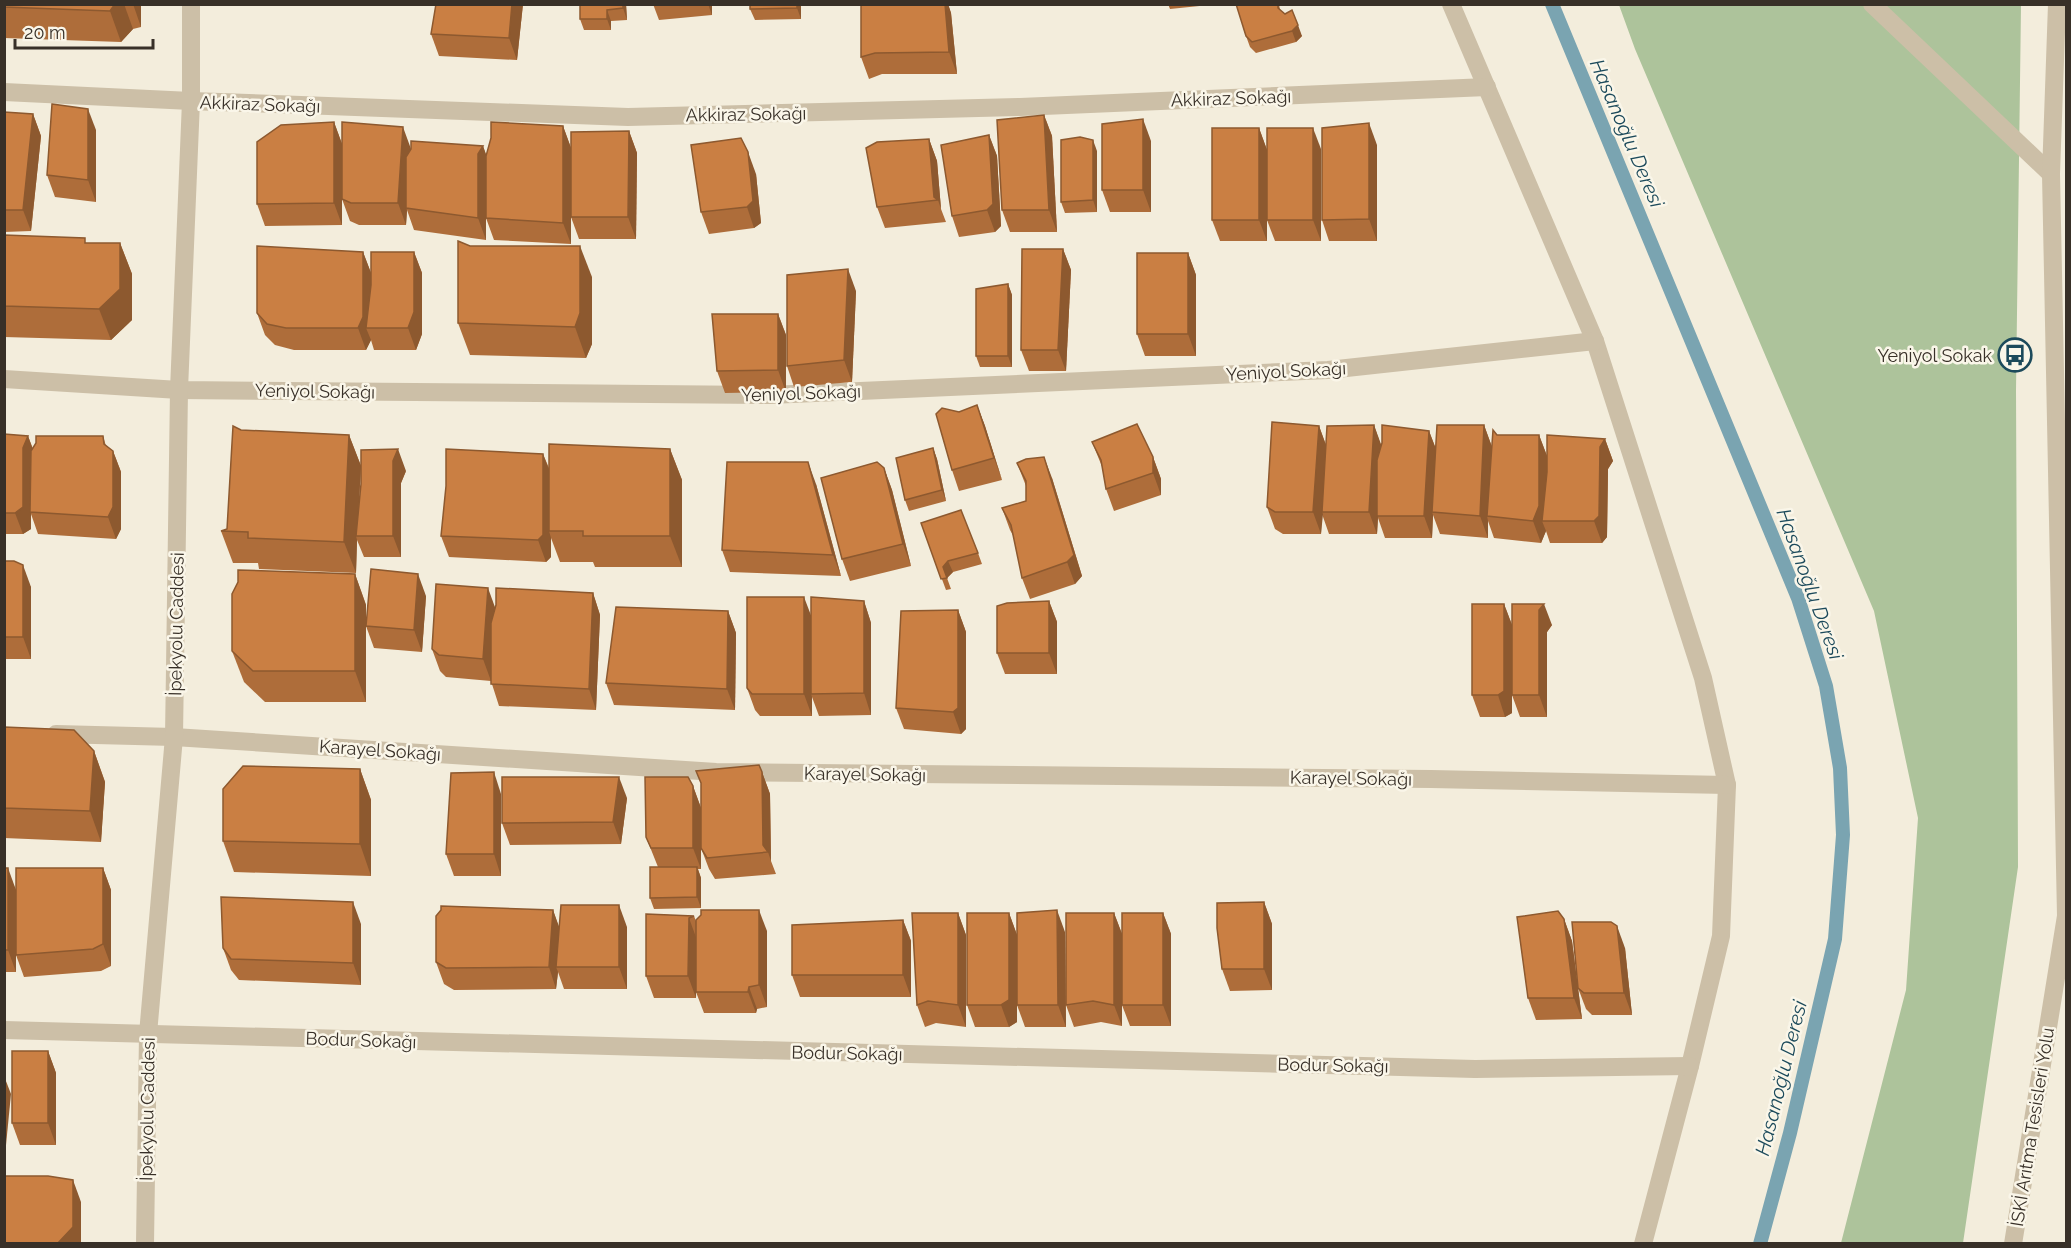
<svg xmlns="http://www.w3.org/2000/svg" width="2071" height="1248" font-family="Raleway,sans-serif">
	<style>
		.green { fill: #adc39b }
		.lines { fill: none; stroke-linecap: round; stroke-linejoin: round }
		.stream { stroke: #7aa4b1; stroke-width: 14 }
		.minor { stroke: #ccbfa7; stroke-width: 18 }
		.wall { fill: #ae6d3a }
		.shaded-wall { fill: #8d592f }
		.building { fill: #ca7f43; stroke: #8d592f; stroke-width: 1.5 }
		.labels { text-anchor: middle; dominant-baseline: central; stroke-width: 5; stroke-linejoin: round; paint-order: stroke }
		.street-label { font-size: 18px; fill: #383028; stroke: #faf6e9 }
		.poi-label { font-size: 18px; fill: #383028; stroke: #faf6e9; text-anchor: end }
		.water-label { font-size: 20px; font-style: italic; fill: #1c4a5b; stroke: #faf6e9 }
	</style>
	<rect width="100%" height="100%" fill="#f3eddc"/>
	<path class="green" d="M1619 5H2021L2016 390 2018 867 1963 1243H1841L1906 990 1918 818 1874 611 1635 49Z"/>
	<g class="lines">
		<path class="stream" d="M1552 4 1798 598 1826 686 1840 768 1843 835 1835 939 1790 1133 1760 1244"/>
		<g class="minor">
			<path d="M1451 4 1595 341 1703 678 1727 785 1721 936 1690 1066 1643 1244"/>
			<path d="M1872 4 2051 174"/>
			<path d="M4 92 191 101 628 117 1020 107 1487 87"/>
			<path d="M4 379 179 390 770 395 1328 370 1595 341"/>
			<path d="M56 734 174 737 716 772 1431 779 1727 785"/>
			<path d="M4 1030 1475 1069 1690 1066"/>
			<path d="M145 1244 148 1034 174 737 179 390 191 101V4"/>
			<path d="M2013 1244 2066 916 2051 174 2057 4"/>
		</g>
	</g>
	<g class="wall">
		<path d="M4 4H141V27L133 29 121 42 4 38Z"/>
		<path d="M436 4H523L517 60 439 56 431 34Z"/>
		<path d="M580 4H626L627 20 611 21V30H584L580 19Z"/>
		<path d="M653 4H712V15L659 20Z"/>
		<path d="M801 4V19L755 20 750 9Z"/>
		<path d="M861 4H948L951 13 957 74H882L869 79 861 57Z"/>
		<path d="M1168 4H1219L1170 9Z"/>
		<path d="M1279 4 1280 10 1302 36 1296 42 1256 53 1250 47 1246 36Z"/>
		<path d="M4 112 33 114 41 136 31 231 4 232Z"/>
		<path d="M1044 115 1052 136 1057 232H1010L1002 210Z"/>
		<path d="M334 122 342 144V225L265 226 257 204Z"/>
		<path d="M563 126 571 148V244L494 240 486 218V240L414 230 407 210 406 225H359L350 221 342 199 411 149 483 146 486 155Z"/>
		<path d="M1259 128 1267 150V241H1220L1212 220Z"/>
		<path d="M1313 128 1321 241H1275L1267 220Z"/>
		<path d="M96 130V202L55 197 47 175Z"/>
		<path d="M629 131 637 153 636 239H579L571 217Z"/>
		<path d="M989 135 997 156 1001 226 995 232 959 237 952 216Z"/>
		<path d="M929 139 937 161 941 209 946 222 885 228 877 207Z"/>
		<path d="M1151 141V212H1110L1102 190Z"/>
		<path d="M1377 145V241H1329L1322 220Z"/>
		<path d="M1097 151V212L1065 213 1061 202Z"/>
		<path d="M756 174 761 223 754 228 709 234 701 212Z"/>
		<path d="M4 235 87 243H120L132 274V320L111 340 4 337Z"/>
		<path d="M1063 249 1071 270 1066 371H1029L1021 350Z"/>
		<path d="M363 252 371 273 414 252 422 273V334L416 350H374L371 340 366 350H294L275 345 265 335 257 313Z"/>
		<path d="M1188 253 1196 275V356H1145L1137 334Z"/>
		<path d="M592 277V344L586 358 470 355 458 323Z"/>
		<path d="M1008 284 1012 295V367H980L976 356Z"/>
		<path d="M856 291 852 382 794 387 787 366Z"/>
		<path d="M778 314 786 335V392L725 393 717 371Z"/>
		<path d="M977 405 985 426 1002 480 959 491 952 470 959 412Z"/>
		<path d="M1374 425 1381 446 1429 431 1436 449 1484 425 1492 447 1497 435H1539L1547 456 1605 439 1613 461 1608 469 1607 537 1602 543H1550L1546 531 1541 543 1494 538 1488 521V538L1440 534 1433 515 1432 538H1385L1378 518 1377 534H1329L1322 514 1321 534H1283L1275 529 1267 507 1319 426 1326 445Z"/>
		<path d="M241 430 349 435 361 466 359 504 406 471 401 483V557H364L357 540 356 573 259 569 258 563H233L221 531 227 529Z"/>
		<path d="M4 434 28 436 33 449 103 436 106 446 113 451 121 472V529L116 539 38 534 31 514V529L23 534H4Z"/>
		<path d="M1092 442 1153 457 1161 479V495L1114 511 1106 489 1103 469Z"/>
		<path d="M933 448 937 459 946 501 909 511 905 500Z"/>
		<path d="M670 449 682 480V567H595L593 562H560L551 538V557L546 562 449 557 441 536 543 454 549 468Z"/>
		<path d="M1017 463 1052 478 1082 576 1075 584 1030 599 1022 578 1014 537 1010 530 1002 508 1026 501V486Z"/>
		<path d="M884 468 892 490 911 566 850 581 842 559Z"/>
		<path d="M816 484 841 576 730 572 722 550Z"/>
		<path d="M921 523 978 553 982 564 953 572 947 578 951 589 946 590Z"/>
		<path d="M4 561 31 587V659H4Z"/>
		<path d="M355 574 366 605V702H265L244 682 232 651Z"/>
		<path d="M593 593 600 615 596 710 499 706 491 681 446 677 440 671 432 649 496 608Z"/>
		<path d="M426 596 422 652 374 648 366 626Z"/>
		<path d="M864 601 871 623V715L819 716 812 697V716H760L755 710 747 688 811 616Z"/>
		<path d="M1049 601 1057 622V674H1005L997 653Z"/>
		<path d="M1504 604 1512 625V713L1505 717H1480L1472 695Z"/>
		<path d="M1512 604 1552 625 1547 632V717H1520L1512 695Z"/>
		<path d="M958 610 966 632V729L961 734 904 729 896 708Z"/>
		<path d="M728 611 736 633 735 710 614 705 606 683Z"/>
		<path d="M4 727 94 751 105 782 101 842 4 838Z"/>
		<path d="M360 769 371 800V876L234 872 223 841Z"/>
		<path d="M494 772 501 876H454L446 854Z"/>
		<path d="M762 772 770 794 771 861 776 874 715 879 709 869 701 848V830V869H698L701 878V908L654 909 650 898 658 867 646 837 693 786 701 808Z"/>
		<path d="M627 798 621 844 510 845 502 823Z"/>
		<path d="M4 868 16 890V972H4Z"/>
		<path d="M103 868 111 890V966L101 971 24 977 16 955Z"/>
		<path d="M1264 902 1272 924V990L1230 991 1222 969Z"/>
		<path d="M553 910 559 928 627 927V989H564L558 972 556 989 454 990 444 984 436 962Z"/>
		<path d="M958 913 966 935V1027L936 1023 925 1027 917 1005Z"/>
		<path d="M1009 913 1017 935V1022L1009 1027H975L967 1005Z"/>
		<path d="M1114 913 1122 934V1026L1101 1022 1074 1027 1066 1005Z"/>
		<path d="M1163 913 1171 934V1026H1130L1122 1005Z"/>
		<path d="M646 914 694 916 696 921 767 931V1007L757 1009 756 1013H704L696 992V980V998H654L646 976Z"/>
		<path d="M1564 919 1572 941 1582 1019 1536 1020 1528 998Z"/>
		<path d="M903 920 911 941V997H800L792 975Z"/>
		<path d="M361 924V985L239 980 231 970 223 948Z"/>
		<path d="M1065 932 1066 1027H1025L1017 1005Z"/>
		<path d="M1625 948 1632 1015H1592L1586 1009 1578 988Z"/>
		<path d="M48 1051 56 1073V1145H20L12 1123Z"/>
	</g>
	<g class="shaded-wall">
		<path d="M115 4H124L133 29 121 42 110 11Z"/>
		<path d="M133 4H141V27Z"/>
		<path d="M512 4H523L517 60 509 38Z"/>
		<path d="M623 4H626L627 20 623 8Z"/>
		<path d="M708 4H712V15Z"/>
		<path d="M797 4H801V19L797 8Z"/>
		<path d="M945 4H948L951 13 957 74 949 52Z"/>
		<path d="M607 10 611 21V30L607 19Z"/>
		<path d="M1298 25 1302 36 1296 42 1292 31Z"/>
		<path d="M88 109 96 130V202L88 180Z"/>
		<path d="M33 114 41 136 31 231 23 210Z"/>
		<path d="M1044 115 1052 136 1057 232 1049 210Z"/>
		<path d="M1143 119 1151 141V212L1143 190Z"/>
		<path d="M334 122 342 144V225L334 203Z"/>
		<path d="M1369 123 1377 145V241L1369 219Z"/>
		<path d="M563 126 571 148V244L563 223Z"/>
		<path d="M403 127 411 149 406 208 407 210 406 225 398 203Z"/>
		<path d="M1259 128 1267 150V241L1259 220Z"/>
		<path d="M1313 128 1321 149V241L1313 220Z"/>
		<path d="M629 131 637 153 636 239 628 217Z"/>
		<path d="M989 135 997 156 1001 226 995 232 987 210Z"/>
		<path d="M929 139 937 161 941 209 938 200 934 197Z"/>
		<path d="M1093 140 1097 151V212L1093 200Z"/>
		<path d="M483 146 491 168 486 176V240L478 218V154Z"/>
		<path d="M748 152 756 174 761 223 754 228 747 207Z"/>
		<path d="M120 243 132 274V320L111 340 99 309Z"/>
		<path d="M580 246 592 277V344L586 358 575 327Z"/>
		<path d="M1063 249 1071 270 1066 371 1058 350Z"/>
		<path d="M363 252 371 273V328H366L371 340 366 350 358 328Z"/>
		<path d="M414 252 422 273V334L416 350 408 328Z"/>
		<path d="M1188 253 1196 275V356L1188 334Z"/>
		<path d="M848 269 856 291 852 382 844 360Z"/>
		<path d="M1008 284 1012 295V367L1008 356Z"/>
		<path d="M778 314 786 335V392L778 370Z"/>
		<path d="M977 405 985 426 1002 480 994 458Z"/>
		<path d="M1374 425 1382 447 1377 534 1369 512Z"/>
		<path d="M1484 425 1492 447 1487 516 1488 521V538L1480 516Z"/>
		<path d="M1319 426 1327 448 1322 512 1323 514 1321 534 1313 512Z"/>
		<path d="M1429 431 1437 452 1432 512 1433 515 1432 538 1424 516Z"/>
		<path d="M349 435 361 466 357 536H356L357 540 356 573 344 542Z"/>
		<path d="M1539 435 1547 456V521H1542L1546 531 1541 543 1533 521Z"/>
		<path d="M28 436 36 458 31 470V529L23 534 15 513 23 448Z"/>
		<path d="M1605 439 1613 461 1608 469 1607 537 1602 543 1594 521 1600 447Z"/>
		<path d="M933 448 937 459 946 501 942 490Z"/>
		<path d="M398 449 406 471 401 483V557L393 536V461Z"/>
		<path d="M670 449 682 480V567L670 536Z"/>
		<path d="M113 451 121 472V529L116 539 108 517Z"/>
		<path d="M543 454 551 475 549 531 551 538V557L546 562 538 540Z"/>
		<path d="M1044 457 1052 478 1082 576 1075 584 1067 562Z"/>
		<path d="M1153 457 1161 479V495L1153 473Z"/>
		<path d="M808 462 816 484 841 576 833 555Z"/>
		<path d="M884 468 892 490 911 566 903 544Z"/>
		<path d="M948 561 953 572 947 578 943 567Z"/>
		<path d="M23 565 31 587V659L23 637Z"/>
		<path d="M355 574 366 605V702L355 671Z"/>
		<path d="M418 574 426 596 422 652 414 630Z"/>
		<path d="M488 588 496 610 491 681 483 659Z"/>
		<path d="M593 593 600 615 596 710 589 689Z"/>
		<path d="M804 597 812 618 811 694 812 697V716L804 694Z"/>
		<path d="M864 601 871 623V715L864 693Z"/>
		<path d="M1049 601 1057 622V674L1049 653Z"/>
		<path d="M1504 604 1512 625V713L1505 717 1498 695Z"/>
		<path d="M1544 604 1552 625 1547 632V717L1539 695V610Z"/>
		<path d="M958 610 966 632V729L961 734 953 712Z"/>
		<path d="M728 611 736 633 735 710 727 689Z"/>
		<path d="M94 751 105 782 101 842 90 811Z"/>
		<path d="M360 769 371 800V876L360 844Z"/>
		<path d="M494 772 501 794V876L494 854Z"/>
		<path d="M762 772 770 794 771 861 768 852 763 845Z"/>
		<path d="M619 777 627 798 621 844 613 822Z"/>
		<path d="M693 786 701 808V869L693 848Z"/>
		<path d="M697 867 701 878V908L697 897Z"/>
		<path d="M8 868 16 890V972L8 950Z"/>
		<path d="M103 868 111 890V966L103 944Z"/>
		<path d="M353 902 361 924V985L353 963Z"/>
		<path d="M1264 902 1272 924V990L1264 969Z"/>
		<path d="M619 905 627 927V989L619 967Z"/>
		<path d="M553 910 561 932 556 967 558 972 556 989 549 967Z"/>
		<path d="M759 910 767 931V1007L759 985Z"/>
		<path d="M1057 910 1065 932 1066 1027 1058 1005Z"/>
		<path d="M958 913 966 935V1027L958 1005Z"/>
		<path d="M1009 913 1017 935V1022L1009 1027 1001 1005Z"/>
		<path d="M1114 913 1122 934V1026L1114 1005Z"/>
		<path d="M1163 913 1171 934V1026L1163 1005Z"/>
		<path d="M689 918 697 940 696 998 688 976Z"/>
		<path d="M1564 919 1572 941 1582 1019 1574 998Z"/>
		<path d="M903 920 911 941V997L903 975Z"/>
		<path d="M1617 926 1625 948 1632 1015 1624 993Z"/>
		<path d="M749 987 757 1009 756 1013 748 992Z"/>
		<path d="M48 1051 56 1073V1145L48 1123Z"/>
		<path d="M4 1076 11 1094 6 1145 4 1141Z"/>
		<path d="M73 1180 81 1202V1244H57Z"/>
	</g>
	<g class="building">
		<path d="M4 4H115L110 11 4 7Z"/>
		<path d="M436 4H512L509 38 431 34Z"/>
		<path d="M580 4H623V8L607 10V19H580Z"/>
		<path d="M750 4H797V8L750 9Z"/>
		<path d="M861 4H945L949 52 875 53 861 57Z"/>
		<path d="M1236 4H1278V8L1285 14 1292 10 1298 25 1292 31 1252 42 1246 36Z"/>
		<path d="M52 104 88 109V180L47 175Z"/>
		<path d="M4 112 33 114 23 210H4Z"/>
		<path d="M1044 115 1049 210H1002L997 120Z"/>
		<path d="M1143 119V190H1102V124Z"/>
		<path d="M334 122V203L257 204V142L281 125Z"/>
		<path d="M342 122 403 127 398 203H351L342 199Z"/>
		<path d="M491 122 563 126V223L486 218V156L491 138Z"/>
		<path d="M1369 123V219L1322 220V128Z"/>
		<rect x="1212" y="128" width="47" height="92"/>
		<rect x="1267" y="128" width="46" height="92"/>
		<path d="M629 131 628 217H571V132Z"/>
		<path d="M989 135 993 204 987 210 952 216 941 145Z"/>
		<path d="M1080 137 1093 140V200L1061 202V140Z"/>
		<path d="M741 138 748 152 753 201 747 207 701 212 691 145Z"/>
		<path d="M929 139 934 197 938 200 877 207 866 148 877 142Z"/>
		<path d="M411 141 483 146 478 154V218L406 208V157L411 149Z"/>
		<path d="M4 235 85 238V243H120V289L99 309 4 306Z"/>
		<path d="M458 241 470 246H580V313L575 327 458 323Z"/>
		<path d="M257 246 363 252V317L358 328H286L267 324 257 313Z"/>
		<path d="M1022 249H1063L1058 350H1021Z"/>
		<path d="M371 252H414V312L408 328H366L371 285Z"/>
		<rect x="1137" y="253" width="51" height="81"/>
		<path d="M848 269 844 360 787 366V275Z"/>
		<path d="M1008 284V356H976V289Z"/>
		<path d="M712 314H778V370L717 371Z"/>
		<path d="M977 405 994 458 952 470 936 414 942 408 959 412Z"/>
		<path d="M1272 422 1319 426 1313 512H1275L1267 507Z"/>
		<path d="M1137 424 1153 457V473L1106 489 1101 460 1092 442Z"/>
		<path d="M1374 425 1369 512H1322L1327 426Z"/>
		<path d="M1382 425 1429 431 1424 516H1377V460L1382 443Z"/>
		<path d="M1437 425H1484L1480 516 1432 512Z"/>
		<path d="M233 426 241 430 349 435 344 542 248 538V532L221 531 227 529Z"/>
		<path d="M1493 430 1497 435H1539V506L1533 521 1487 516Z"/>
		<path d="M4 434 28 436 23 448V507L15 513H4Z"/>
		<path d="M1547 435 1605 439 1600 447 1599 516 1594 521H1542L1547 472Z"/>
		<path d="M36 436H103L104 444 113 451V507L108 517 30 512 31 451 36 443Z"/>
		<path d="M549 444 670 449V536H583V531H549Z"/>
		<path d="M933 448 942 490 905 500 896 458Z"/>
		<path d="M398 449 393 461V536H356L361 484V450Z"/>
		<path d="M446 449 543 454V535L538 540 441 536 446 486Z"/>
		<path d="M1044 457 1074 555 1067 562 1022 578 1011 525 1002 508 1026 501V481L1017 463 1026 459Z"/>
		<path d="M727 462H808L833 555 722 550Z"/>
		<path d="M877 462 884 468 903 544 842 559 821 478Z"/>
		<path d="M961 510 978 553 948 561 943 567 947 578 941 579 921 523Z"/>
		<path d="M4 561H14L23 565V637H4Z"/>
		<path d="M371 569 418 574 414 630 366 626Z"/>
		<path d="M238 570 355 574V671H253L232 651V594L238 582Z"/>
		<path d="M436 584 488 588 483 659 439 655 432 649Z"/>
		<path d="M496 588 593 593 589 689 491 684V623L496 605Z"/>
		<path d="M747 597H804V694H752L747 688Z"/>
		<path d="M811 597 864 601V693L811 694Z"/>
		<path d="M1049 601V653H997V606L1007 603Z"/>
		<path d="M1472 604H1504V691L1498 695H1472Z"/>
		<path d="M1512 604H1544L1539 610V695H1512Z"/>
		<path d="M616 607 728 611 727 689 606 683Z"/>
		<path d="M958 610V708L953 712 896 708 901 611Z"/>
		<path d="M4 727 74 730 94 751 90 811 4 808Z"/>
		<path d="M759 765 762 772 763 845 768 852 707 858 701 848V783L696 771Z"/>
		<path d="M243 766 360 769V844L223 841V789Z"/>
		<path d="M494 772V854H446L451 773Z"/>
		<path d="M502 777H619L613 822 502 823Z"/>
		<path d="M645 777H688L693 786V848H651L646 837Z"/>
		<path d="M650 867H697V897L650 898Z"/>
		<rect x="4" y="868" width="4" height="82"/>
		<path d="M16 868H103V944L93 949 16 955Z"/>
		<path d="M221 897 353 902V963L231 959 223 948Z"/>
		<path d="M1264 902V969H1222L1217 928V903Z"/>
		<path d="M561 905H619V967H556Z"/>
		<path d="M441 906 553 910 549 967 446 968 436 962V916L441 910Z"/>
		<path d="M701 910H759V985L749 987 748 992H696V920L701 915Z"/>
		<path d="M1057 910 1058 1005H1017V913Z"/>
		<path d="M1558 911 1564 919 1574 998H1528L1517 917Z"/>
		<path d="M912 913H958V1005L928 1001 917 1005Z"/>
		<path d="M967 913H1009V1000L1001 1005H967Z"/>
		<path d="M1066 913H1114V1005L1093 1001 1066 1005Z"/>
		<rect x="1122" y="913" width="41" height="92"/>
		<path d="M646 914 694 916 689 918 688 976H646Z"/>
		<path d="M903 920V975H792V925Z"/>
		<path d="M1572 922H1611L1617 926 1624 993H1584L1578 988Z"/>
		<rect x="12" y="1051" width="36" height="72"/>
		<path d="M4 1176H48L73 1180V1227L57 1244H4Z"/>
	</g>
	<defs>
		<g id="bus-ring" transform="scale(1.725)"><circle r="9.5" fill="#faf6e9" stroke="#1c4a5b" stroke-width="1.5"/><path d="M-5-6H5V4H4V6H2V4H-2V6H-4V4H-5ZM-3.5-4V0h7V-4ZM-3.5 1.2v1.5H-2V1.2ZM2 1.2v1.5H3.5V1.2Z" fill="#1c4a5b"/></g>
	</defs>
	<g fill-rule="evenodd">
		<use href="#bus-ring" x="2015" y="355"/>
	</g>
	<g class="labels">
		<g class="street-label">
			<text transform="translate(1231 98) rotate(-2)">Akkiraz Sokağı</text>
			<text transform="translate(260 104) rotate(2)">Akkiraz Sokağı</text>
			<text transform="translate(746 114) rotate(-1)">Akkiraz Sokağı</text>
			<text transform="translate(1286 371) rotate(-3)">Yeniyol Sokağı</text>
			<text transform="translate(315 391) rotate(1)">Yeniyol Sokağı</text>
			<text transform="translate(801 393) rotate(-2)">Yeniyol Sokağı</text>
			<text transform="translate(176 624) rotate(-89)">İpekyolu Caddesi</text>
			<text transform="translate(380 750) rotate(4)">Karayel Sokağı</text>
			<text transform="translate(865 774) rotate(1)">Karayel Sokağı</text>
			<text transform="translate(1351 778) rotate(1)">Karayel Sokağı</text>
			<text transform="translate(361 1040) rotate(2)">Bodur Sokağı</text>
			<text transform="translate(847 1053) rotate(1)">Bodur Sokağı</text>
			<text transform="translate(1333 1065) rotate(1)">Bodur Sokağı</text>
			<text transform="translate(147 1109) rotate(-89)">İpekyolu Caddesi</text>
			<text transform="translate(2032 1127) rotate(-81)">İSKİ Arıtma Tesisleri Yolu</text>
		</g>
		<g class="poi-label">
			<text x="1992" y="355">Yeniyol Sokak</text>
		</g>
		<g class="water-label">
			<text transform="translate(1627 133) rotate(67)">Hasanoğlu Deresi</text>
			<text transform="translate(1810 584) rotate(70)">Hasanoğlu Deresi</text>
			<text transform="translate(1781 1078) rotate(-76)">Hasanoğlu Deresi</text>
		</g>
	</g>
	<rect width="2071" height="1248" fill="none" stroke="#383028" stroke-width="12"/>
	<path d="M15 39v9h138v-9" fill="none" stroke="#383028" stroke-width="3"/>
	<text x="24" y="39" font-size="18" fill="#383028" stroke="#faf6e9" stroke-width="4.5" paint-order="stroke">20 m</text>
</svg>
